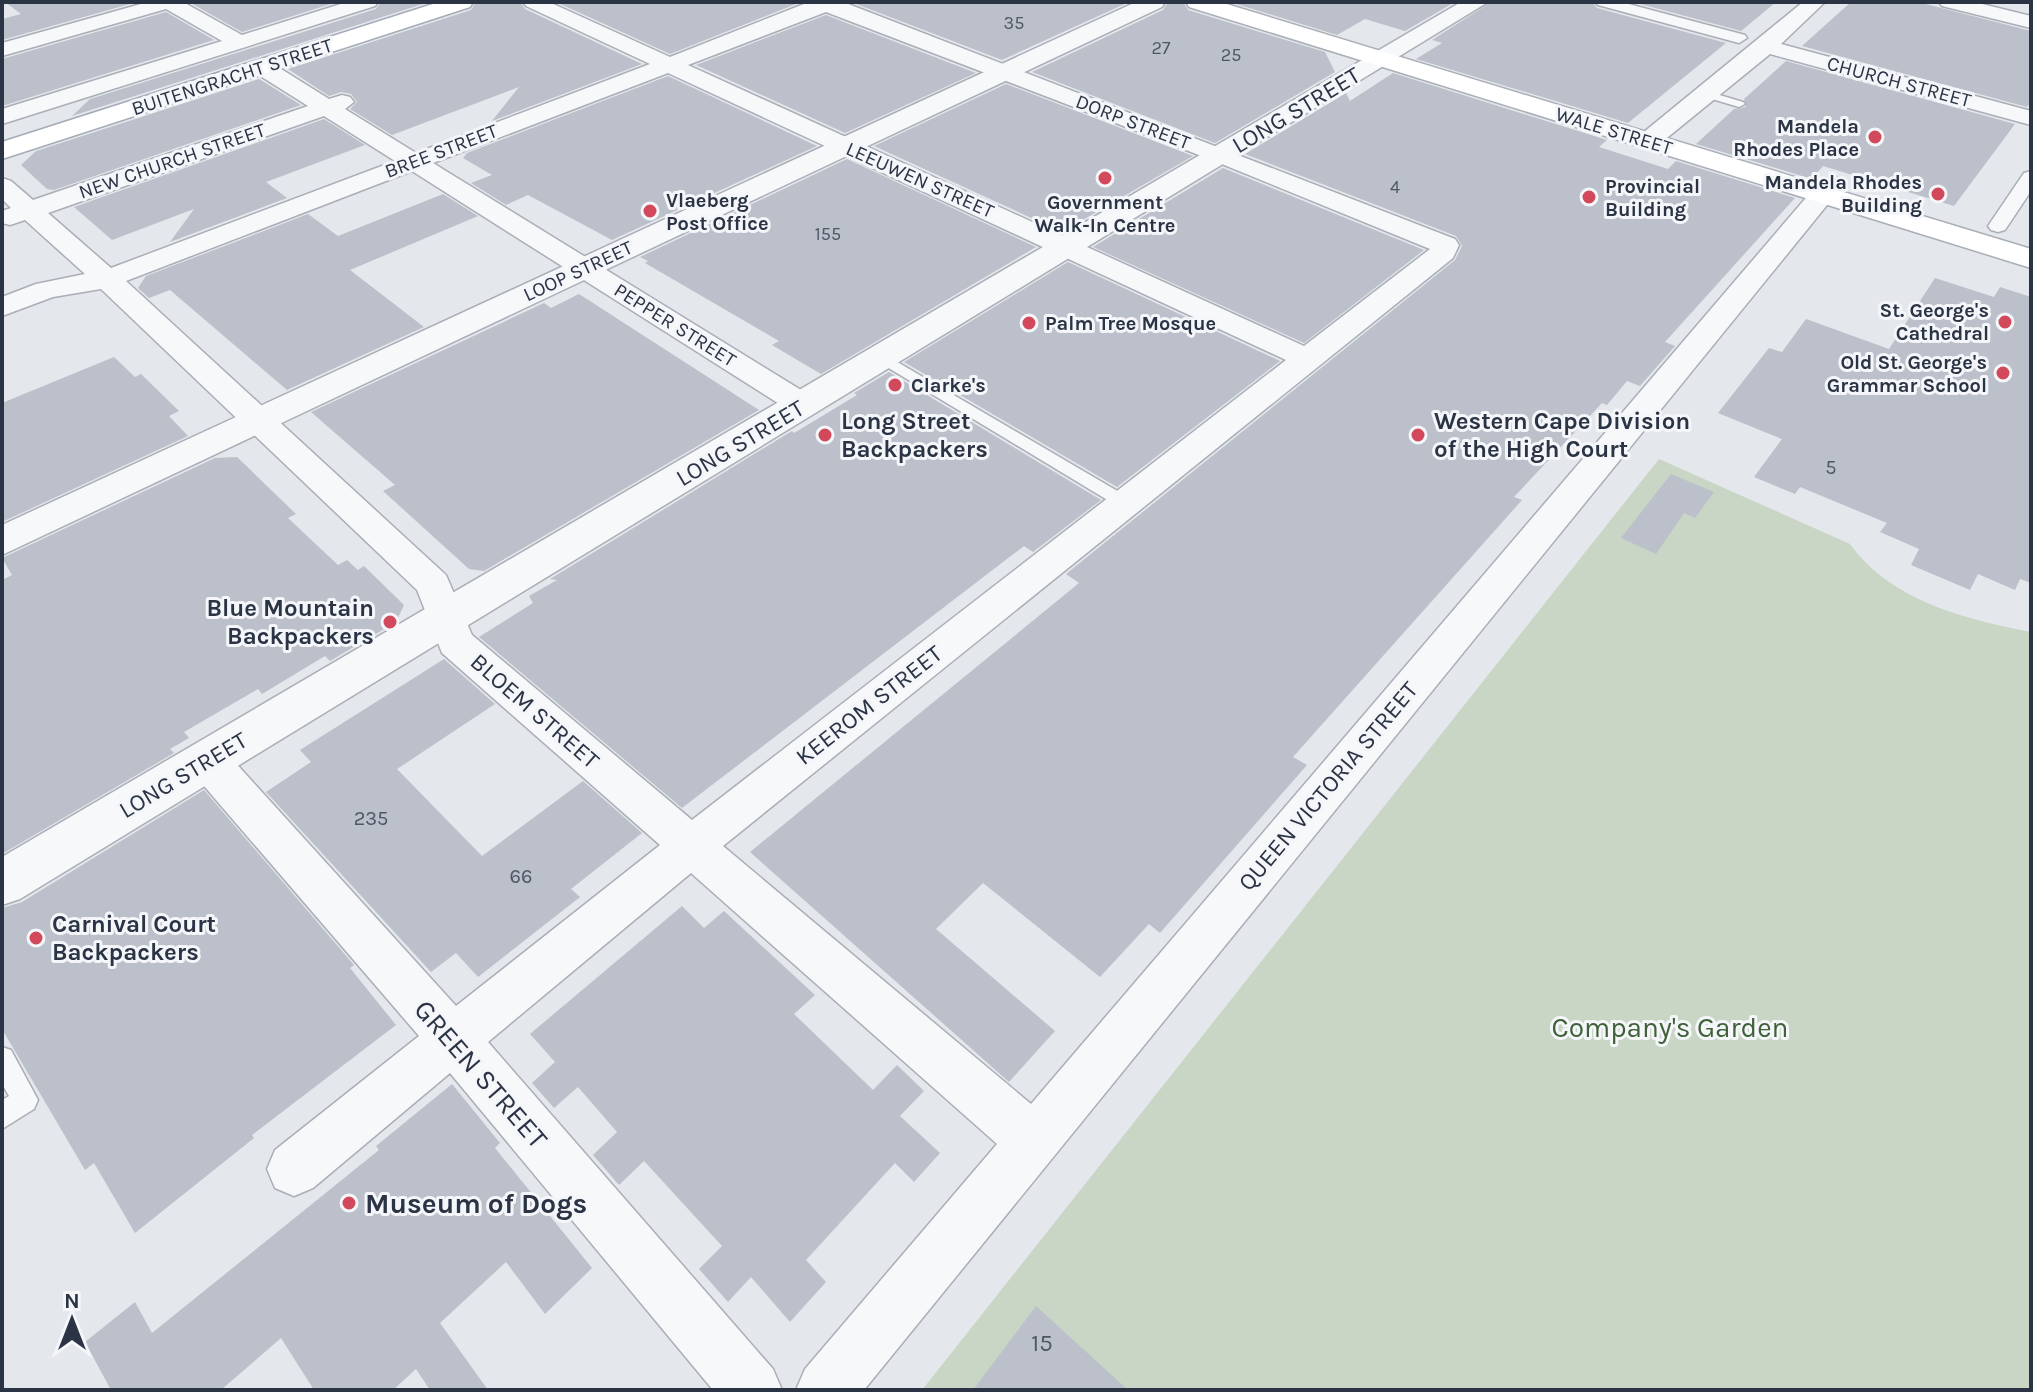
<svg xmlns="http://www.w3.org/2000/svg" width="2033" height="1392" font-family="Karla,sans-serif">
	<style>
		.green { fill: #c9d6c5 }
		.building { fill: #bbc0ca }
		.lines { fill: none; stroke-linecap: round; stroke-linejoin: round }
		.service-casing { stroke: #a9aeb7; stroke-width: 3 }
		.pedestrian-casing { stroke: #a9aeb7; stroke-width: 3 }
		.minor-casing { stroke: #a9aeb7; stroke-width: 3 }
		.tertiary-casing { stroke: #a9aeb7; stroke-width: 3 }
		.secondary-casing { stroke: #a9aeb7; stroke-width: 3 }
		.primary-casing { stroke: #a3abb8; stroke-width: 3 }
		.service { fill: #f7f8fa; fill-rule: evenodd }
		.pedestrian { fill: #f7f8fa; fill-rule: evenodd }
		.minor { fill: #f7f8fa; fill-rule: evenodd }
		.tertiary { fill: #f7f8fa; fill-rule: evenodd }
		.secondary { fill: #fff; fill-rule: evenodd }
		.primary { fill: #fff; fill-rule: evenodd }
		.poi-dot { fill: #d1495b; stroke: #f4f6f9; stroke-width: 3 }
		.labels { text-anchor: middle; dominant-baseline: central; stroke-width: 6; stroke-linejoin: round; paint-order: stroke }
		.far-number-label { font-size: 18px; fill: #4f5766 }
		.far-street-label { font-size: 20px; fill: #2b3445; stroke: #f4f6f9 }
		.far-poi-label { font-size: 20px; font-weight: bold; fill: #2b3445; stroke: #f4f6f9; text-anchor: end }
		.number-label { font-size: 20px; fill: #4f5766 }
		.street-label { font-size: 24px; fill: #2b3445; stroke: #f4f6f9 }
		.poi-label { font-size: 24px; font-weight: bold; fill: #2b3445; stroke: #f4f6f9; text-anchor: start }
		.near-number-label { font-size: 24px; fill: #4f5766 }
		.near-park-label { font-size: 28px; fill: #3f6138; stroke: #f4f6f9 }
		.near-street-label { font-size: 28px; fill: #2b3445; stroke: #f4f6f9 }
		.near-poi-label { font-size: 28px; font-weight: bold; fill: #2b3445; stroke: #f4f6f9; text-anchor: start }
	</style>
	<rect width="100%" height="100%" fill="#e4e7ec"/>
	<path class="green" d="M1659 459 1850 544C1891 601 1965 619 2031 632V1390H922Z"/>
	<g class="building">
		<path d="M5 2H137L2 40V19L21 14Z"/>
		<path d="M189 2H337L242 32Z"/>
		<path d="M381 2H429L72 116 90 99 376 9Z"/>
		<path d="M476 2H520L525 9 642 64 492 121 519 87 392 135 350 109 357 102 351 94 341 92 329 96 288 69 471 10Z"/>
		<path d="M556 2H801L670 54Z"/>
		<path d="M851 2H1129L1002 60Z"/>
		<path d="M1168 2H1183L1188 10 1325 52 1335 72 1215 143 1032 72 1163 10Z"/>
		<path d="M1230 2H1455L1405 31 1365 19 1337 35Z"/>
		<path d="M1491 2H1592L1597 8 1726 43 1628 123 1416 59 1442 43 1432 40Z"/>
		<path d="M1633 2H1776L1741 31Z"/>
		<path d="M1851 2H1918L2031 31V102L2027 107 1802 46Z"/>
		<path d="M166 12 214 40 2 106V59Z"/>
		<path d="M826 15 976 73 845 133 696 65Z"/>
		<path d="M1786 61 2015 124 1954 206 1823 166 1812 179 1696 144 1734 109 1746 107 1744 99Z"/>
		<path d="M1393 73 1607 140 1599 147 1668 169 1676 161 1795 198 1665 342 1675 346 1640 386 1627 381 1607 405 1602 403 1514 497 1522 500 1293 757 1307 765 1160 933 1149 924 1100 977 983 883 936 929 1055 1031 1009 1082 750 852 1079 583 1066 574 1455 260 1462 246 1456 236 1245 154 1346 93 1350 101Z"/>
		<path d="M668 76 817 146 612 240 528 195 506 205 471 183 492 175 463 158 467 153Z"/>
		<path d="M259 79 301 105 54 190 47 189 21 165 36 151Z"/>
		<path d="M1006 84 1193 156 1062 232 874 146Z"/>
		<path d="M324 119 365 145 266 182 287 198 170 242 194 209 112 240 74 207Z"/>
		<path d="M847 159 1036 247 821 374 772 345 779 341 645 263 648 261 640 257Z"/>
		<path d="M1223 168 1424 250 1304 343 1093 247Z"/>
		<path d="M443 194 478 216 350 270 424 327 287 390 170 290 149 298 138 288 146 276 308 214 338 236Z"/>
		<path d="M1068 262 1280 361 1117 487 904 362Z"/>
		<path d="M1935 278 1994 297 2000 287 2031 297V583L2020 579 2015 590 1978 574 1970 590 1911 565 1919 549 1880 532 1887 523 1800 487 1795 494 1754 477 1782 439 1718 413 1769 348 1782 352 1806 319 1889 349Z"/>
		<path d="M579 294 759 410 484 571 469 569 383 491 395 485 311 412 544 303 551 308Z"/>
		<path d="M114 357 135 377 141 374 179 411 169 416 188 436 2 522V403Z"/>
		<path d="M889 372 1101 500 1033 552 1024 546 682 808 479 637 533 603 529 596 557 580 550 579 792 431 794 433 857 395 854 393Z"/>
		<path d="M237 457 296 514 288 518 338 565 347 560 358 570 364 566 404 605 396 622 330 661 325 656 262 694 258 689 184 732 189 738 170 749 174 753 2 854V580L12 575 2 558 215 458Z"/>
		<path d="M1671 474 1714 492 1695 518 1684 513 1656 554 1621 538Z"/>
		<path d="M444 659 495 704 397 769 482 856 583 781 642 833 571 889 580 897 478 977 456 953 431 972 266 792 311 762 300 750Z"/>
		<path d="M204 790 354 965 350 968 396 1025 252 1135 254 1138 135 1233 94 1163 85 1170 2 1029V908L22 902Z"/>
		<path d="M682 906 704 928 724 911 815 995 794 1014 873 1090 897 1065 924 1091 900 1116 940 1153 914 1182 895 1163 806 1260 826 1282 790 1322 751 1277 728 1302 699 1269 722 1246 644 1161 619 1185 593 1155 617 1132 578 1087 554 1108 532 1083 555 1062 530 1034Z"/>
		<path d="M452 1084 500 1143 495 1148 592 1268 545 1314 506 1262 440 1323 488 1390H430L416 1369 393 1390H314L281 1338 221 1390H111L85 1342 135 1302 152 1333 379 1150 376 1146Z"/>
		<path d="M1036 1306 1128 1390H973Z"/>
	</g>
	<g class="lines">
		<g class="service-casing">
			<g id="service">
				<path d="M1706 91 1743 102 1745 104 1739 107 1702 96 1700 94Z"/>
				<path d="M882 353 1131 499 1134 503 1125 509 1119 507 877 361 874 358Z"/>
				<path d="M2 1047 11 1050 38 1100 34 1109 2 1129V1100L9 1096 2 1084Z"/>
			</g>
		</g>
		<g class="pedestrian-casing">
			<g id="pedestrian">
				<path d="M1595 2H1621L1745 35 1747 38 1739 43 1598 5Z"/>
				<path d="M2031 171V191L2005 230 1998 232 1991 230 1988 226 2024 173Z"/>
			</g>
		</g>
		<g class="minor-casing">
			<g id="minor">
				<path d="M148 2H183L242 35 347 2H378L375 6 2 124V109L222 41 166 9 2 56V43Z"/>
				<path d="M523 2H549L670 57 809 2H843L1455 239 1459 245 1453 258 723 846 1031 1104 1823 178H1841L1845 183 864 1390H796L805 1369 997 1144 691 873 488 1042 773 1369 782 1390H713L450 1073 313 1188 294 1196 275 1188 267 1169 275 1150 419 1036 192 772 186 760 192 748 207 743 222 748 456 1006 660 845 442 653 417 590 101 289 53 297 2 316V297L36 284 85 274 25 220 10 225 2 223V211L11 208 2 199V178L11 181 33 200 308 106 254 72 251 67 254 62H270L329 99 342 95 350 97 354 102 345 109 416 153 650 64 526 6ZM826 12 1212 160 1430 249 1304 346 688 65ZM668 73 1286 360 692 820 472 635 446 575 126 281 412 171 792 412 803 415 814 412 819 405 814 398 433 163ZM324 116 395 161 111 268 48 213Z"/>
				<path d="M1803 2H1825L1781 44 2031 111V125L1770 54 1657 146H1639L1636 141 1639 136Z"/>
				<path d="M1939 2H1974L2031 16V28L1942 6Z"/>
			</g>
		</g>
		<g class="tertiary-casing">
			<g id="tertiary">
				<path d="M1136 2H1165L1162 7 2 555V525Z"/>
				<path d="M1461 2H1488L20 899 2 905V857Z"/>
			</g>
		</g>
		<g class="secondary-casing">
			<path id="secondary" d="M1186 2H1220L2031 249V268L1189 7Z"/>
		</g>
		<g class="primary-casing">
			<path id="primary" d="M439 2H473L470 7 2 159V142Z"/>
		</g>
		<use href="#service" class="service"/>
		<use href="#pedestrian" class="pedestrian"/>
		<use href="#minor" class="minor"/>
		<use href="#tertiary" class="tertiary"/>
		<use href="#secondary" class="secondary"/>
		<use href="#primary" class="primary"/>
	</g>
	<g class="poi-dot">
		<circle cx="1875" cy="137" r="8"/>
		<circle cx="1105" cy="178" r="8"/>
		<circle cx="1938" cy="194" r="8"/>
		<circle cx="1589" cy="197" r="8"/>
		<circle cx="650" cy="211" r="8"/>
		<circle cx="2005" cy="322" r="8"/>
		<circle cx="1029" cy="323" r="8"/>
		<circle cx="2003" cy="373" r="8"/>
		<circle cx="895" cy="385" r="8"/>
		<circle cx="825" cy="435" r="8"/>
		<circle cx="1418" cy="435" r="8"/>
		<circle cx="390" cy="622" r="8"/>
		<circle cx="36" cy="938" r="8"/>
		<circle cx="349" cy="1203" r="8"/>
	</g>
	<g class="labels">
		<g class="far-number-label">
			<text x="1014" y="23">35</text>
			<text x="1161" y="48">27</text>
			<text x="1231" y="55">25</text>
			<text x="1395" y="187">4</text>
			<text x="828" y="234">155</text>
		</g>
		<g class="far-street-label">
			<text transform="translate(232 77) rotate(-18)">BUITENGRACHT STREET</text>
			<text transform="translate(1899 82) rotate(15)">CHURCH STREET</text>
			<text transform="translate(1133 122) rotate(21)">DORP STREET</text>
			<text transform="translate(1614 131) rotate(17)">WALE STREET</text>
			<text transform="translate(441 151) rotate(-21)">BREE STREET</text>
			<text transform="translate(172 161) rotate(-19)">NEW CHURCH STREET</text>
			<text transform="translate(920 180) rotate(24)">LEEUWEN STREET</text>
			<text transform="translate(578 271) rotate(-25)">LOOP STREET</text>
			<text transform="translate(675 325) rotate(32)">PEPPER STREET</text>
		</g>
		<g class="far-poi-label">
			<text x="1859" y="126">Mandela<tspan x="1859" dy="23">Rhodes Place</tspan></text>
			<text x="1922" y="182">Mandela Rhodes<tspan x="1922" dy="23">Building</tspan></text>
			<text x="1605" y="186" text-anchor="start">Provincial<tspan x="1605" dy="23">Building</tspan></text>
			<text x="666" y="200" text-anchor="start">Vlaeberg<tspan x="666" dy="23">Post Office</tspan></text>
			<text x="1105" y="202" text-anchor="middle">Government<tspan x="1105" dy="23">Walk-In Centre</tspan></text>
			<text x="1989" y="310">St. George's<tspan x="1989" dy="23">Cathedral</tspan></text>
			<text x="1045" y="323" text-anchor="start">Palm Tree Mosque</text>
			<text x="1987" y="362">Old St. George's<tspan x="1987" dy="23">Grammar School</tspan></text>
			<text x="911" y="385" text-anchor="start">Clarke's</text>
		</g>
		<g class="number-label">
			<text x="1831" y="467">5</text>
			<text x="371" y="818">235</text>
			<text x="521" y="876">66</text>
		</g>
		<g class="street-label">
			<text transform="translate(1296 110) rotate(-31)">LONG STREET</text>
			<text transform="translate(740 443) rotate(-31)">LONG STREET</text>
			<text transform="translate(869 705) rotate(-38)">KEEROM STREET</text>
			<text transform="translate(535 711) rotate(41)">BLOEM STREET</text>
			<text transform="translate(183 775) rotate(-31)">LONG STREET</text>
			<text transform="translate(1328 786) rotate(-50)">QUEEN VICTORIA STREET</text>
		</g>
		<g class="poi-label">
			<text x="841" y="421">Long Street<tspan x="841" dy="28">Backpackers</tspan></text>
			<text x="1434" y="421">Western Cape Division<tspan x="1434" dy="28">of the High Court</tspan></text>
			<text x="374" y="608" text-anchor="end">Blue Mountain<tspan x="374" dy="28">Backpackers</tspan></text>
			<text x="52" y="924">Carnival Court<tspan x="52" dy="28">Backpackers</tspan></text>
		</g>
		<g class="near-number-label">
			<text x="1042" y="1343">15</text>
		</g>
		<g class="near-park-label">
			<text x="1670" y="1027">Company's Garden</text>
		</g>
		<g class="near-street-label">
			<text transform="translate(481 1074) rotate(49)">GREEN STREET</text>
		</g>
		<g class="near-poi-label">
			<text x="365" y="1203">Museum of Dogs</text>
		</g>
	</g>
	<rect width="2033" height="1392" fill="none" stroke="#2b3445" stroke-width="8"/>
	<g transform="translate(72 1320)" stroke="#f4f6f9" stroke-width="6" paint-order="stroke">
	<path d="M0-6L14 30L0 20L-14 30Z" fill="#2b3445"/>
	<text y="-12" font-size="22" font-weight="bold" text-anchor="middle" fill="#2b3445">N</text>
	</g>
</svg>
